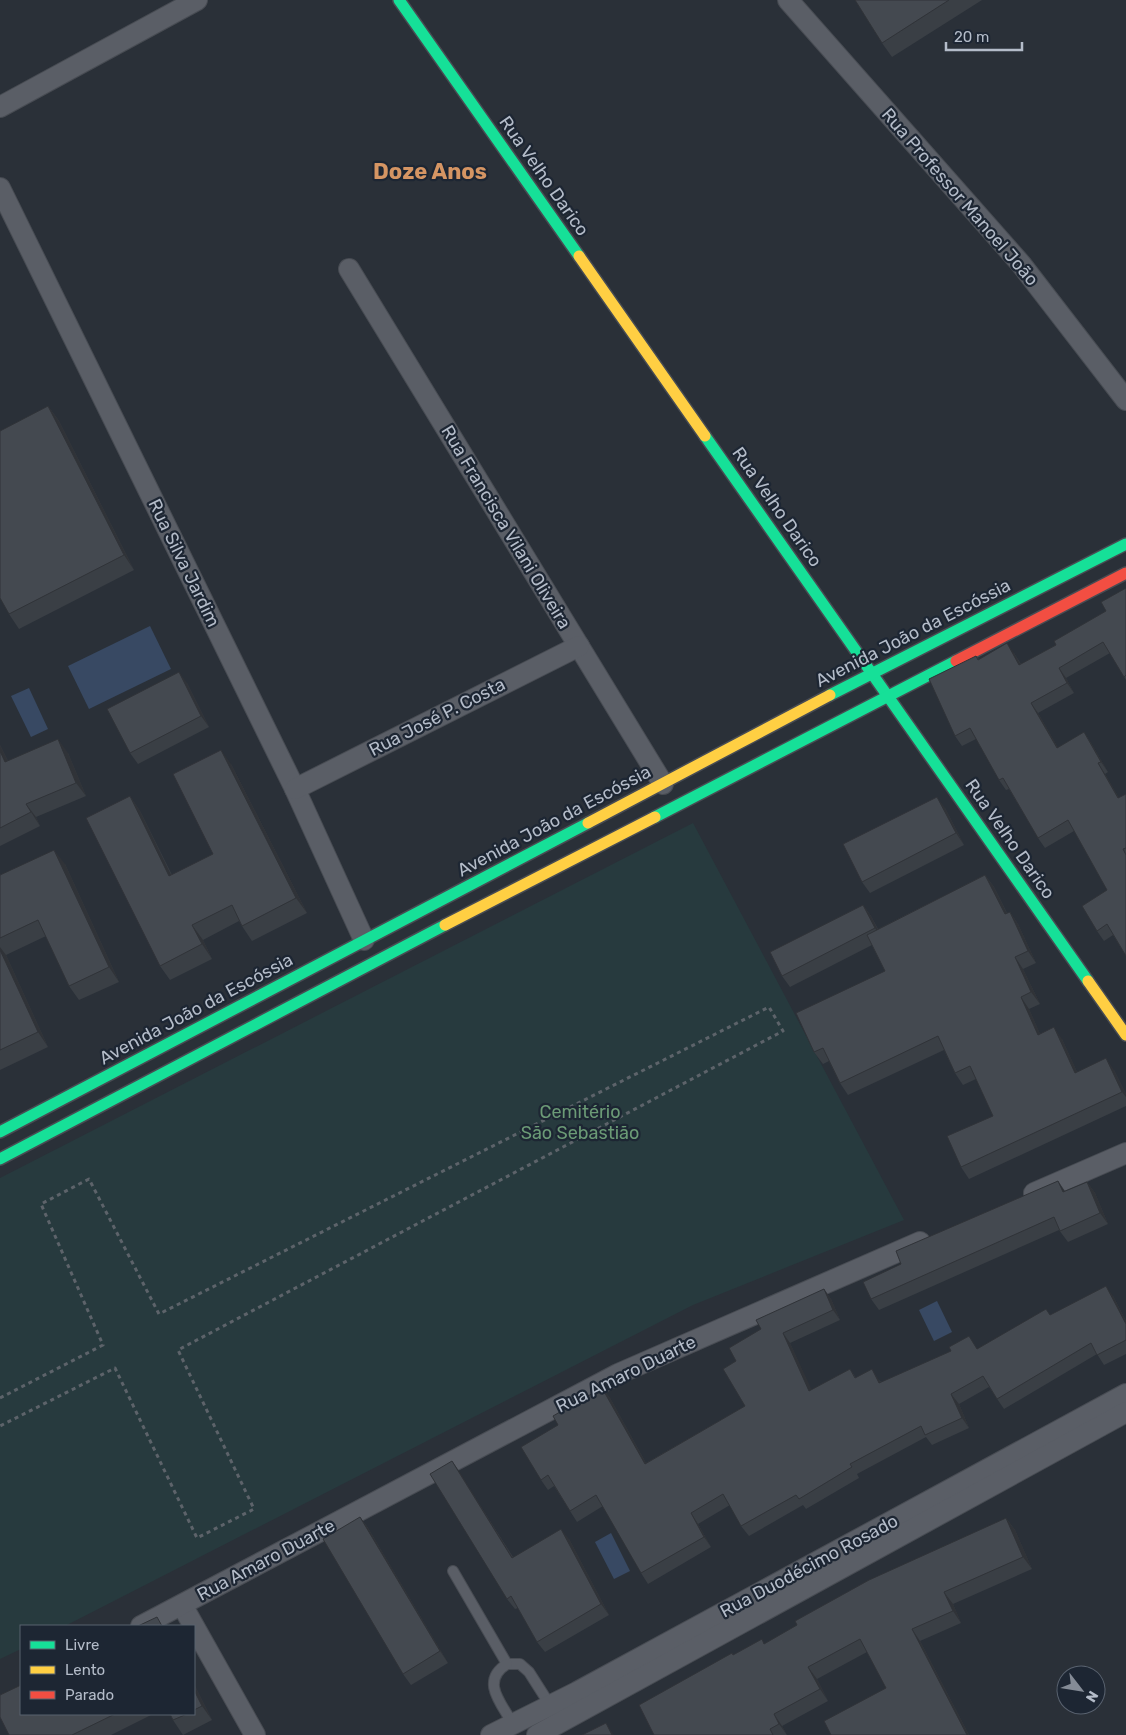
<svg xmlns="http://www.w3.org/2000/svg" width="1126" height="1735" font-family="Rubik,sans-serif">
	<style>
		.green { fill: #273a3e }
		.water { fill: #384963 }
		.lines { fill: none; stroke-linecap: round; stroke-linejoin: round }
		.lane-casing { stroke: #484c53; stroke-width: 12 }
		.street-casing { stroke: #484c53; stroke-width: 22 }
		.fast-casing { stroke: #484c53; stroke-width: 14 }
		.slow-casing { stroke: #484c53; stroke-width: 14 }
		.jam-casing { stroke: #484c53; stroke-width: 14 }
		.path { stroke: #5d636a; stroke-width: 3; stroke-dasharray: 4 4; stroke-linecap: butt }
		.lane { stroke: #5a5e66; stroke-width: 10 }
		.street { stroke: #5a5e66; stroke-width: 20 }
		.fast { stroke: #16e098; stroke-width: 11 }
		.slow { stroke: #ffcf43; stroke-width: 11 }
		.jam { stroke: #f24e42; stroke-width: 11 }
		.wall { fill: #3a3f45 }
		.shaded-wall { fill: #303338 }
		.building { fill: #444950; stroke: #303338 }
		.labels { text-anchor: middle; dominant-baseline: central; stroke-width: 4.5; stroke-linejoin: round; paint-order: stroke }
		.street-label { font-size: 18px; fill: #b4bcc9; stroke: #1d2633 }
		.park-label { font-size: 18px; fill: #6b9a76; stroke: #1d2633 }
		.district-label { font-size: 22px; font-weight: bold; fill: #d59563; stroke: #1d2633 }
	</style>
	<rect width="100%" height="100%" fill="#2a3038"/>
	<path class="green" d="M693 823 904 1220 693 1305 65 1626H21V1649L0 1659V1178Z"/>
	<g class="water">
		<path d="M150 626 171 669 89 709 68 666Z"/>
		<path d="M29 688 48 729 31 737 11 696Z"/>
		<path d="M937 1301 952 1332 934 1341 919 1310Z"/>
		<path d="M611 1533 630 1571 614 1579 595 1542Z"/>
	</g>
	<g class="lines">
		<g class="lane-casing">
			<g id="lane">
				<path d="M453 1571 507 1664H520L529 1672 550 1705"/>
				<path d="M507 1664C480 1681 501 1703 513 1724"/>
			</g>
		</g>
		<g class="street-casing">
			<g id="street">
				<path d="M788 0 1021 264 1126 400"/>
				<path d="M0 107 197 0"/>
				<path d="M0 188 295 789 364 940"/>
				<path d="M349 269 663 784"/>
				<path d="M295 789 579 646"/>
				<path d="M1034 1193 1126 1153"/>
				<path d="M182 1605 255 1735"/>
				<path d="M141 1626 618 1374 920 1242"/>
				<path d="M491 1735 577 1692 1126 1394"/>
				<path d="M537 1735 1126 1412"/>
			</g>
		</g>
		<g class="fast-casing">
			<g id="fast">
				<path d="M399 0 579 256"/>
				<path d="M705 436 1088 981"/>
				<path d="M830 695 1126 544"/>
				<path d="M655 817 956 661"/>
				<path d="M0 1132 588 823"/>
				<path d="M0 1159 445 925"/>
			</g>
		</g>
		<g class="slow-casing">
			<g id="slow">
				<path d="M579 256 705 436"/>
				<path d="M588 823 830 695"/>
				<path d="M445 925 655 817"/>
				<path d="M1088 981 1126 1035"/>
			</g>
		</g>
		<g class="jam-casing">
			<path id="jam" d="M956 661 1126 573"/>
		</g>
		<path class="path" d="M0 1398 103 1345 41 1204 89 1179 159 1314 769 1007 783 1031 178 1350 254 1509 197 1538 115 1368 0 1426"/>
		<use href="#lane" class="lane"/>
		<use href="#street" class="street"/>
		<use href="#fast" class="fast"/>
		<use href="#slow" class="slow"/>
		<use href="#jam" class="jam"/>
	</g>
	<g class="wall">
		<path d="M855 0H982L892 57 882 43Z"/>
		<path d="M48 406 59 421 134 570 19 629 9 614Z"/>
		<path d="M1126 588V680L1110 653 1066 678 1074 693 1038 713 1058 748 1084 732 1091 743 1108 772 1105 774 1119 798 1126 794V956L1113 935 1104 941 1097 931 1107 890 1074 831 1045 848 1038 838 1009 789 1006 790 999 780 976 739 962 746 955 736 976 656 979 659 1014 653 1021 664 1056 645 1106 611Z"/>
		<path d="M187 683 209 727 138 764 130 753Z"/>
		<path d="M0 745 8 761 68 753 86 796 36 817 40 826 0 846Z"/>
		<path d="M231 764 307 913 252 941 242 926 239 921 203 940 212 959 170 980 160 966 130 796 140 811 172 875 213 854Z"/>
		<path d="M945 808 964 845 870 893 862 882Z"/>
		<path d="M65 864 119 982 79 1000 69 986 46 936 6 955 48 1047 0 1070V875Z"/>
		<path d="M985 875 994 887 1007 913 1010 912 1018 924 1036 963 1023 969 1040 1004 1029 1009 1040 1034 1062 1039 1077 1072 1114 1070 1126 1094V1106L969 1179 961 1167 993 1116 976 1079 963 1085 955 1073 944 1050 848 1095 840 1083 829 1061 823 1064 814 1052 885 971 872 945 790 987 782 976 863 905 871 916 878 929Z"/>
		<path d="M1058 1181 1065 1191 1087 1182 1095 1193 1108 1224 1068 1242 1059 1230 879 1310 871 1299 901 1264Z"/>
		<path d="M824 1289 831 1299 840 1320 790 1343 811 1390 850 1369 856 1378 879 1380 881 1382 978 1349 1050 1315 1113 1296 1126 1321V1354L1104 1365 1097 1354 1004 1409 989 1387 959 1404 969 1428 932 1445 926 1437 857 1474 859 1478 806 1509 803 1505 749 1536 741 1526 730 1505 698 1524 711 1547 648 1584 641 1573 603 1506 577 1522 554 1486 548 1490 541 1480 558 1425 602 1388 610 1398 646 1463 745 1406 736 1361 761 1329Z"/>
		<path d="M452 1461 513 1557 569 1539 609 1615 545 1652 537 1642 518 1608 515 1609 507 1599Z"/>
		<path d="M360 1517 368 1528 448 1663 411 1685 403 1674Z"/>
		<path d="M1006 1518 1015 1530 1032 1569 953 1604 961 1623 920 1641 969 1735H831L886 1688 867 1652 817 1679 828 1701 782 1726 787 1735H654L733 1655 765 1644Z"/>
		<path d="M194 1684 212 1720 183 1735 173 1720 170 1714H194Z"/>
		<path d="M21 1714H153L111 1735H9Z"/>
	</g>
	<g class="shaded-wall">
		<path d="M48 406 59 421 134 570 124 555Z"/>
		<path d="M1007 643 1014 653 1027 675 1019 665Z"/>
		<path d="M1059 668 1066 678 1074 693 1067 683Z"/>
		<path d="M179 672 187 683 209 727 201 716Z"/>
		<path d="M1031 703 1038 713 1064 758 1057 748Z"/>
		<path d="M1084 732 1091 743 1108 772 1101 762Z"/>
		<path d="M58 739 68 753 86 796 76 783Z"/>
		<path d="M0 745 15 775 5 762 0 751Z"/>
		<path d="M221 750 231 764 307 913 296 898Z"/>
		<path d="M1098 763 1105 774 1125 808 1118 798Z"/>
		<path d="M130 796 140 811 179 891 169 876Z"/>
		<path d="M937 797 945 808 964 845 956 833Z"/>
		<path d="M26 804 36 817 40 826 31 812Z"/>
		<path d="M54 850 65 864 119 982 109 967Z"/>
		<path d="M985 875 994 887 1013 926 1005 914Z"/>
		<path d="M863 905 871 916 883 940 875 928Z"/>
		<path d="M1010 912 1018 924 1036 963 1028 951Z"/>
		<path d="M192 925 203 940 212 959 202 944Z"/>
		<path d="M0 947 6 955 48 1047 38 1032 0 950Z"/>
		<path d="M1015 957 1023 969 1040 1004 1031 992Z"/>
		<path d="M1021 997 1029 1009 1046 1047 1038 1035Z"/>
		<path d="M1054 1027 1062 1039 1083 1085 1075 1073Z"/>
		<path d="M1106 1058 1114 1070 1126 1094V1097L1122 1092Z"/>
		<path d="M1058 1181 1065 1192H1063Z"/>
		<path d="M1087 1182 1095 1193 1108 1224 1100 1213Z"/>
		<path d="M1106 1286 1113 1296 1126 1321V1324Z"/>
		<path d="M824 1289 831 1299 840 1320 833 1310Z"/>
		<path d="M783 1333 790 1343 817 1401 809 1391Z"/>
		<path d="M872 1369 879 1380 886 1393 879 1383Z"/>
		<path d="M602 1388 610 1398 652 1474 645 1464Z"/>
		<path d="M951 1394 959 1404 969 1428 962 1418Z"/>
		<path d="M452 1461 459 1471 519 1568 512 1558Z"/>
		<path d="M691 1513 698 1524 711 1547 704 1537Z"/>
		<path d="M360 1517 368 1528 448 1663 440 1651Z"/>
		<path d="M1006 1518 1015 1530 1032 1569 1023 1557Z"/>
		<path d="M561 1529 569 1539 609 1615 601 1604Z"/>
		<path d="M944 1592 953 1604 961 1623 953 1611Z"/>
		<path d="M912 1629 920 1641 969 1735H967Z"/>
		<path d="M808 1667 817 1679 828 1701 820 1689Z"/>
		<path d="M194 1684 212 1720 202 1706 194 1690Z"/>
		<path d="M774 1714 782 1726 787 1735 779 1724Z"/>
		<path d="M606 1723 614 1735H612Z"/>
	</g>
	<g class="building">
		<path d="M855 0H949L882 43Z"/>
		<path d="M48 406 124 555 9 614 0 598V431Z"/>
		<path d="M1126 588V675L1124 677 1103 642 1059 668 1067 683 1031 703 1057 748 1084 732 1101 762 1098 763 1118 798 1126 794V848L1123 849 1126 855V956L1107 924 1097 931 1082 906 1107 890 1068 820 1038 838 1003 778 999 780 970 728 955 736 929 679 976 656 978 660 1007 643 1019 665 1056 645 1054 641 1106 611 1101 602Z"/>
		<path d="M179 672 201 716 130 753 107 709Z"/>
		<path d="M58 739 76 783 26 804 31 812 0 828V751L5 762Z"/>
		<path d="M221 750 296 898 242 926 232 905 192 925 202 944 160 966 86 818 130 796 169 876 213 854 173 774Z"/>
		<path d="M937 797 956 833 862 882 843 844Z"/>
		<path d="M54 850 109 967 69 986 38 920 0 938V875Z"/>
		<path d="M985 875 1005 914 1010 912 1028 951 1015 957 1031 992 1021 997 1038 1035 1054 1027 1075 1073 1106 1058 1122 1092 961 1167 947 1136 993 1116 970 1066 955 1073 938 1036 840 1083 823 1048 814 1052 796 1013 885 971 867 935Z"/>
		<path d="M863 905 875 928 782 976 770 952Z"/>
		<path d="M0 950 38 1032 0 1050Z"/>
		<path d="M1058 1181 1063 1192 1087 1182 1100 1213 1060 1231 1054 1217 871 1299 863 1282 901 1264 896 1251Z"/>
		<path d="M1106 1286 1126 1324V1340L1097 1355 1091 1343 997 1399 983 1376 951 1394 962 1418 925 1435 921 1426 850 1464 852 1467 799 1499 796 1495 741 1526 723 1494 691 1513 704 1537 641 1573 596 1495 570 1511 548 1475 541 1480 521 1447 558 1425 553 1416 602 1388 645 1464 745 1406 723 1369 736 1361 729 1348 761 1329 756 1320 824 1289 833 1310 783 1333 809 1391 850 1369 855 1378 872 1369 879 1383 951 1351 949 1347 969 1336 977 1349 1046 1309 1050 1315Z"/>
		<path d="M452 1461 512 1558 561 1529 601 1604 537 1642 511 1596 507 1599 430 1474Z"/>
		<path d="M360 1517 440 1651 403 1674 323 1539Z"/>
		<path d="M1006 1518 1023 1557 944 1592 953 1611 912 1629 967 1735H831L824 1721 886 1688 860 1639 808 1667 820 1689 774 1714 779 1724 770 1729 773 1735H654L639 1705 732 1653 733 1655 762 1639 764 1644 797 1625 795 1621 869 1580Z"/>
		<path d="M157 1617 162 1626H138Z"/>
		<path d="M21 1685V1714H115L72 1735H9L0 1717V1695Z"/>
		<path d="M194 1690 202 1706 194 1710Z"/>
		<path d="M170 1714H187L173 1720Z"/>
		<path d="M606 1723 612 1735H582Z"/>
	</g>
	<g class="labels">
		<g class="street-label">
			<text transform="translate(544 176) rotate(55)">Rua Velho Darico</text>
			<text transform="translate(960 197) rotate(49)">Rua Professor Manoel João</text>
			<text transform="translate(777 507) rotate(55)">Rua Velho Darico</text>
			<text transform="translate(506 527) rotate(59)">Rua Francisca Vilani Oliveira</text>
			<text transform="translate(184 563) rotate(64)">Rua Silva Jardim</text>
			<text transform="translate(913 633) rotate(-27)">Avenida João da Escóssia</text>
			<text transform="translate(437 717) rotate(-27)">Rua José P. Costa</text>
			<text transform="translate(554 821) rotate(-28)">Avenida João da Escóssia</text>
			<text transform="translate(1010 839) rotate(55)">Rua Velho Darico</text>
			<text transform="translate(196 1009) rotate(-28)">Avenida João da Escóssia</text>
			<text transform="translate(626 1374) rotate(-26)">Rua Amaro Duarte</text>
			<text transform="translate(266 1560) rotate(-28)">Rua Amaro Duarte</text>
			<text transform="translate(809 1566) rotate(-28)">Rua Duodécimo Rosado</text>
		</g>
		<g class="park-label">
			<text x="580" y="1112">Cemitério<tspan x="580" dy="21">São Sebastião</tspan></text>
		</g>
		<g class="district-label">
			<text x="430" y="171">Doze Anos</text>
		</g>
	</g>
	<rect x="20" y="1625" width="175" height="90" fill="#1d2633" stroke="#59626f"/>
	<rect x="30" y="1641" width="25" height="8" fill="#16e098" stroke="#59626f"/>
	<text x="65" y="1650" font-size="15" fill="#b4bcc9">Livre</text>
	<rect x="30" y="1666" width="25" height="8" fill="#ffcf43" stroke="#59626f"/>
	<text x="65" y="1675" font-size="15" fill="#b4bcc9">Lento</text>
	<rect x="30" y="1691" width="25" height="8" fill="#f24e42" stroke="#59626f"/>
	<text x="65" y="1700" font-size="15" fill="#b4bcc9">Parado</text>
	<g transform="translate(1081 1690) rotate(121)"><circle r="24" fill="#1d2633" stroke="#59626f"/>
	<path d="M0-4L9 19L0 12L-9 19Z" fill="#848b96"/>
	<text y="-8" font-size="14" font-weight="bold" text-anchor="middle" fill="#b4bcc9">N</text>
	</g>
	<path d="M946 42v8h76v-8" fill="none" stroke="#b4bcc9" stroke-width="2.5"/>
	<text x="954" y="42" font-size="15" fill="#b4bcc9" stroke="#1d2633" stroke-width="4" paint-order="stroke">20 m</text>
</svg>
